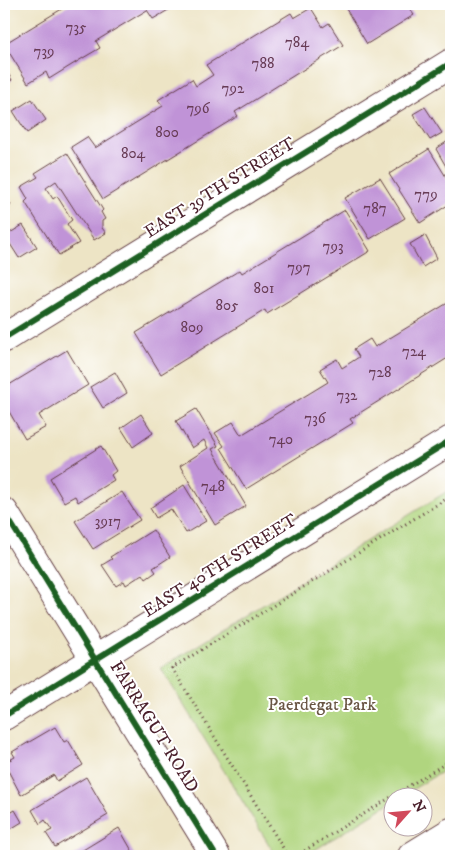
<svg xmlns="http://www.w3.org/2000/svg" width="455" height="860" font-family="'IM FELL DW Pica',serif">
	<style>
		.green { fill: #b0d57f; stroke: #7d7a55 }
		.building { fill: #c093d7 }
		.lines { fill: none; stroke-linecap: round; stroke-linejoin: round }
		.minor-casing { stroke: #623d42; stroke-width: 30 }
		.path { stroke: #623d42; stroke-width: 3; stroke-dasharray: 1 4; stroke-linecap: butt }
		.minor { stroke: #fff; stroke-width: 28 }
		.cycleway-casing { stroke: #fff; stroke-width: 9 }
		.cycleway { stroke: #1b5e20; stroke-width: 6 }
		.labels { text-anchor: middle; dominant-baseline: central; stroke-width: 4; stroke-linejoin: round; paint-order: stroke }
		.number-label { font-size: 15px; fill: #683c56 }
		.street-label { font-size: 18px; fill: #4a1f2b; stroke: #fff }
		.park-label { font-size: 18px; fill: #695644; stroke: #fff }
	</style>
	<rect width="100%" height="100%" fill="#fff"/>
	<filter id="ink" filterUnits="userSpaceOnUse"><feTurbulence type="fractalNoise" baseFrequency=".02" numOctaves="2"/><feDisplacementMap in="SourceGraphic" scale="10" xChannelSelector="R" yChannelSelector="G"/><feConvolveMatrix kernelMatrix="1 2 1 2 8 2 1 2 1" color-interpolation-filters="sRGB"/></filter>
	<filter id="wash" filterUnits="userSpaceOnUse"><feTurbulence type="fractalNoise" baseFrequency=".0096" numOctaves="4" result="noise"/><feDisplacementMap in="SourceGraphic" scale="20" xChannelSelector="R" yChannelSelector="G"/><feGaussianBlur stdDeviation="1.12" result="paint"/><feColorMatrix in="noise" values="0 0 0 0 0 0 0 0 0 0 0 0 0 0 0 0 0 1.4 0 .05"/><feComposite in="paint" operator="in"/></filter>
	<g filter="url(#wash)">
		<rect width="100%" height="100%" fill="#ede4c5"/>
		<path class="green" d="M451 489V766L400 797 392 798V802L305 856H276L161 668Z"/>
		<g id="blocks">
			<g class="building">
				<path d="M70 4H169L167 5 170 9 153 19 147 10 96 41 100 48 83 58 49 79 46 72 28 83 4 44Z"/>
				<path d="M343 4H406L414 15 367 44Z"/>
				<path d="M311 8 323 27 329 23 343 45 235 112 238 116 103 199 71 147 87 137 95 148 163 106 158 100 192 79 196 86 213 75 206 65 291 13 294 18Z"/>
				<path d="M4 67 12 80 4 85Z"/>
				<path d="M32 99 46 120 27 133 13 111Z"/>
				<path d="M425 107 442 133 430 140 413 114Z"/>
				<path d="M451 139V175L436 149Z"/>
				<path d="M429 149 451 185V203L420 223 389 174Z"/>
				<path d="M67 153 103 210 101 212 105 219 102 221V228L106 233 94 240 56 181 46 188 53 199 57 196 72 220 67 224 79 243 59 255 25 202 28 199 21 187 38 177 35 173Z"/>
				<path d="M380 178 405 218 370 239 345 198Z"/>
				<path d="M4 194 11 205 4 210Z"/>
				<path d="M345 210 370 251 267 314 265 310 161 374 136 333 240 270 242 273Z"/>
				<path d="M23 225 37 247 19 258 5 236Z"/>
				<path d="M425 235 437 258 423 267 410 244Z"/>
				<path d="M451 301V356L350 419 353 423 246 489 221 448 224 446 215 433 233 422 241 435 328 382 320 369 337 359 342 368 359 357 354 349 370 339 375 347Z"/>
				<path d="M67 350 88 385 39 415 46 427 25 439 4 403V388Z"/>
				<path d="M115 372 127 393 103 408 90 387Z"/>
				<path d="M196 409 218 446 212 449 246 506 215 525 180 466 208 448 204 440 192 448 176 421Z"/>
				<path d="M141 414 153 433 133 447 121 428Z"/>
				<path d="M101 446 116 471 111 475 114 480 78 502 75 496 64 502 50 478Z"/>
				<path d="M184 485 206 521 186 533 171 509 156 518 150 508Z"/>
				<path d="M122 492 140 520 93 549 75 521Z"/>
				<path d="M153 530 170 557 153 568 156 572 146 579 143 574 126 585 124 581 116 586 102 565 112 559 110 557Z"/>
				<path d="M55 727 64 742 68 740 83 765 57 781 54 775 21 795 4 763 15 757 12 752Z"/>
				<path d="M86 777 108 815 55 847 46 833 52 830 45 820 40 824 32 810Z"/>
				<path d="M15 810 22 822 4 833V817Z"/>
				<path d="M119 828 135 856H73Z"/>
			</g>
		</g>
	</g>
	<g filter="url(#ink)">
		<use href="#blocks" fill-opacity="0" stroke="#623d42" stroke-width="1"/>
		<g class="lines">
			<g class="minor-casing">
				<g id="minor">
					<path d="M4 338 451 63"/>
					<path d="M4 512 216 856"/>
					<path d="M4 716 451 440"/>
					<path d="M412 856 451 832"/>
				</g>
			</g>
			<g class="path">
				<path d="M279 856 286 852"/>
				<path d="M288 856 172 668 451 496"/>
				<path d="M296 856 451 760"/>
			</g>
			<use href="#minor" class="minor"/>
			<g class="cycleway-casing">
				<g id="cycleway">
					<path d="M4 338 451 63"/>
					<path d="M4 512 216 856"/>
					<path d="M4 716 451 440"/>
				</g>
			</g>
			<use href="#cycleway" class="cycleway"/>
		</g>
	</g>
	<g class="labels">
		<g class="number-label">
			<text x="76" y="27">735</text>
			<text x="297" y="42">784</text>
			<text x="44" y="51">739</text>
			<text x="263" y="63">788</text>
			<text x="233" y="88">792</text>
			<text x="198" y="108">796</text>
			<text x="167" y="132">800</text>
			<text x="133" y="153">804</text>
			<text x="426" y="194">779</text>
			<text x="375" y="208">787</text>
			<text x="333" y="246">793</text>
			<text x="299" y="267">797</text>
			<text x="264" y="288">801</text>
			<text x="227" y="305">805</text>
			<text x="192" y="327">809</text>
			<text x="414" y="351">724</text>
			<text x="380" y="372">728</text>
			<text x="347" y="395">732</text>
			<text x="315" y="418">736</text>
			<text x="281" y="439">740</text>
			<text x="213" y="486">748</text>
			<text x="108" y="521">3917</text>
		</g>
		<g class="street-label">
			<text transform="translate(220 188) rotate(-32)">EAST 39TH STREET</text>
			<text transform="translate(220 566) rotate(-32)">EAST 40TH STREET</text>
			<text transform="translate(154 727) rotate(58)">FARRAGUT ROAD</text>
		</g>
		<g class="park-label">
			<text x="322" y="705">Paerdegat Park</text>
		</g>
	</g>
	<rect width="455" height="860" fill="none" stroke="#fff" stroke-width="20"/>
	<g transform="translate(408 812) rotate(63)"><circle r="24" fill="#ffffff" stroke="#b7a5aa"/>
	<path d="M0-4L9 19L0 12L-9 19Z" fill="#d1495b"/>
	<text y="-8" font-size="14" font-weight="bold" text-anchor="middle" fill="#4a1f2b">N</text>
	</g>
</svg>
